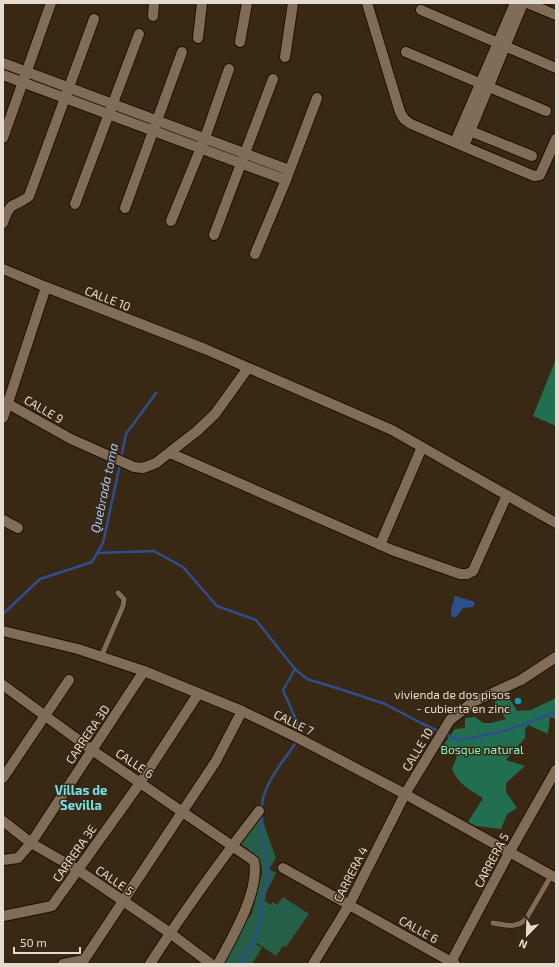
<svg xmlns="http://www.w3.org/2000/svg" width="559" height="967" font-family="'Exo 2',sans-serif">
	<style>
		.green { fill: #255f47 }
		.forest { fill: #226e50 }
		.water { fill: #2e4f8e }
		.lines { fill: none; stroke-linecap: round; stroke-linejoin: round }
		.stream { stroke: #2e4f8e; stroke-width: 2.5 }
		.service-casing { stroke: #1f1001; stroke-width: 6 }
		.minor-casing { stroke: #1f1001; stroke-width: 12 }
		.service { stroke: #806c57; stroke-width: 5 }
		.minor { stroke: #806c57; stroke-width: 10 }
		.culture-dot { fill: #0f9aa8; stroke: #392814; stroke-width: 1.5 }
		.labels { text-anchor: middle; dominant-baseline: central; stroke-width: 3; stroke-linejoin: round; paint-order: stroke }
		.street-label { font-size: 12px; fill: #e6dbcf; stroke: #392814 }
		.poi-label { font-size: 12px; fill: #e6dbcf; stroke: #392814; text-anchor: end }
		.park-label { font-size: 12px; fill: #7bfdc5; stroke: #392814 }
		.water-label { font-size: 13px; font-style: italic; fill: #a2c1f7; stroke: #392814 }
		.neighbourhood-label { font-size: 13px; font-weight: bold; fill: #73e0e5; stroke: #392814 }
	</style>
	<rect width="100%" height="100%" fill="#392814"/>
	<path class="green" d="M260 813 276 858 269 869 276 873 266 893 265 901 271 905 273 902 277 905 283 897 309 914 286 947 283 946 276 956 257 943 256 944 262 948 252 964H218L241 926 252 914 255 900 251 894C253 887 258 885 260 881 268 861 252 852 238 842Z"/>
	<g class="forest">
		<path d="M556 359V426L533 416Z"/>
		<path d="M508 696 517 711 531 710 556 698V719L550 717 548 734 528 725 525 730V738L506 760 525 766 506 783V792L517 808 507 814 501 829 476 826 468 822 483 798C470 790 458 784 452 769L457 757 451 749 444 744 455 729 465 728V718L475 717 483 723H491L506 719 494 702Z"/>
	</g>
	<path class="water" d="M455 596 475 602 473 607 463 608 456 617H453L451 614V609Z"/>
	<g class="lines">
		<g class="stream">
			<path d="M121 458 126 434 156 393"/>
			<path d="M97 553 154 551 183 567 217 606 256 620 295 669 307 679 343 690 385 704 421 723 440 732"/>
			<path d="M3 614 40 579 92 562 103 543 120 464"/>
			<path d="M295 669 283 690 297 722 296 734"/>
			<path d="M445 734 459 740 506 731 556 712"/>
			<path d="M262 808C261 788 283 761 295 744V739"/>
			<path d="M239 964 252 944 258 928 261 916 262 898 268 880V867L262 837V813"/>
		</g>
		<g class="service-casing">
			<g id="service">
				<path d="M101 657 123 606 124 599 118 593"/>
				<path d="M493 923C506 925 516 929 526 919L551 876"/>
			</g>
		</g>
		<g class="minor-casing">
			<g id="minor">
				<path d="M367 3 400 112 404 119 411 124 534 176 540 175 556 139"/>
				<path d="M527 3 556 15"/>
				<path d="M421 10 556 68"/>
				<path d="M153 16 154 3"/>
				<path d="M198 38 202 3"/>
				<path d="M240 42 247 3"/>
				<path d="M406 52 546 111"/>
				<path d="M285 57 293 3"/>
				<path d="M3 63 289 170"/>
				<path d="M3 75 286 180"/>
				<path d="M463 128 532 156"/>
				<path d="M3 138 51 3"/>
				<path d="M455 142 515 3"/>
				<path d="M464 146 523 3"/>
				<path d="M75 204 139 34"/>
				<path d="M125 208 182 52"/>
				<path d="M171 221 205 138 229 69"/>
				<path d="M3 223C5 217 7 210 12 206 18 202 24 201 29 196L94 19"/>
				<path d="M214 235 273 79"/>
				<path d="M255 254 286 180 317 98"/>
				<path d="M3 269 46 287 205 349 392 430 556 523"/>
				<path d="M3 401 71 439 134 467 143 468 156 463 197 431 215 414 248 368"/>
				<path d="M3 418 46 287"/>
				<path d="M170 453 392 550 460 574H467L473 571 507 495"/>
				<path d="M3 520 18 528"/>
				<path d="M380 545 422 447"/>
				<path d="M3 631 78 649 144 671 242 711 298 738 405 794 556 878"/>
				<path d="M3 685 92 750 254 861C260 891 232 938 218 964"/>
				<path d="M3 778 69 680"/>
				<path d="M3 821 31 843 78 870 170 933 211 964"/>
				<path d="M3 860 18 858 31 843 144 671"/>
				<path d="M283 868 455 964"/>
				<path d="M3 916 52 906 140 783 198 694"/>
				<path d="M63 964 84 960 216 761 242 711"/>
				<path d="M150 964C184 911 221 860 259 811"/>
				<path d="M313 964 349 905 405 794 450 720 473 702 521 680 556 657"/>
				<path d="M450 964 509 853 556 770"/>
			</g>
		</g>
		<use href="#service" class="service"/>
		<use href="#minor" class="minor"/>
	</g>
	<circle class="culture-dot" cx="518" cy="701" r="4"/>
	<g class="labels">
		<g class="street-label">
			<text transform="translate(108 298) rotate(21)">CALLE 10</text>
			<text transform="translate(44 409) rotate(30)">CALLE 9</text>
			<text transform="translate(294 722) rotate(26)">CALLE 7</text>
			<text transform="translate(87 734) rotate(-56)">CARRERA 3D</text>
			<text transform="translate(417 749) rotate(-59)">CALLE 10</text>
			<text transform="translate(135 763) rotate(34)">CALLE 6</text>
			<text transform="translate(74 853) rotate(-55)">CARRERA 3E</text>
			<text transform="translate(491 860) rotate(-62)">CARRERA 5</text>
			<text transform="translate(350 874) rotate(-63)">CARRERA 4</text>
			<text transform="translate(115 880) rotate(34)">CALLE 5</text>
			<text transform="translate(419 929) rotate(29)">CALLE 6</text>
		</g>
		<g class="poi-label">
			<text x="510" y="694">vivienda de dos pisos<tspan x="510" dy="14">- cubierta en zinc</tspan></text>
		</g>
		<g class="park-label">
			<text x="482" y="749">Bosque natural</text>
		</g>
		<g class="water-label">
			<text transform="translate(104 488) rotate(-78)">Quebrada toma</text>
		</g>
		<g class="neighbourhood-label">
			<text x="81" y="790">Villas de<tspan x="81" dy="15">Sevilla</tspan></text>
		</g>
	</g>
	<rect width="559" height="967" fill="none" stroke="#e6dbcf" stroke-width="8"/>
	<g transform="translate(527 935) rotate(203)" stroke="#392814" stroke-width="3" paint-order="stroke">
	<path d="M0-3L7 15L0 10L-7 15Z" fill="#e6dbcf"/>
	<text y="-6" font-size="11" font-weight="bold" text-anchor="middle" fill="#e6dbcf">N</text>
	</g>
	<path d="M14 947v6h66v-6" fill="none" stroke="#e6dbcf" stroke-width="2"/>
	<text x="20" y="947" font-size="12" fill="#e6dbcf" stroke="#392814" stroke-width="3" paint-order="stroke">50 m</text>
</svg>
